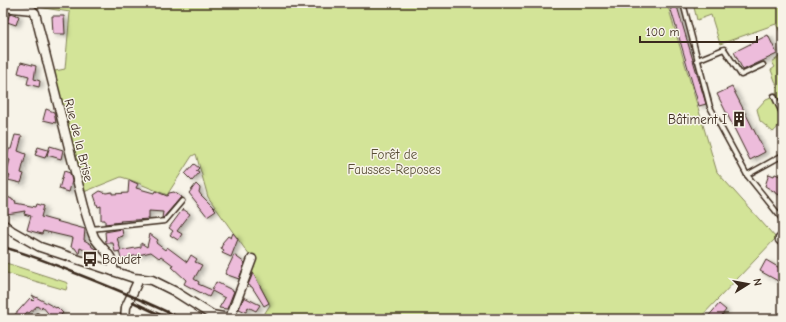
<svg xmlns="http://www.w3.org/2000/svg" width="786" height="322" font-family="'Comic Neue',sans-serif">
	<style>
		.green { fill: #d3e498; stroke: #87875b }
		.building { fill: #edbcdb; stroke: #3b2a1e; filter: url(#shadow) }
		.lines { fill: none; stroke-linecap: round; stroke-linejoin: round }
		.service-casing { stroke: #3b2a1e; stroke-width: 7 }
		.minor-casing { stroke: #3b2a1e; stroke-width: 11 }
		.service { stroke: #f7f3e8; stroke-width: 4 }
		.minor { stroke: #f7f3e8; stroke-width: 8 }
		.rail { stroke: #3b2a1e; stroke-width: 2.5 }
		.labels { text-anchor: middle; dominant-baseline: central; stroke-width: 3; stroke-linejoin: round; paint-order: stroke }
		.poi-label { font-size: 13px; fill: #3b2a1e; stroke: #f7f3e8; text-anchor: end }
		.street-label { font-size: 13px; fill: #3b2a1e; stroke: #f7f3e8 }
		.park-label { font-size: 13px; fill: #594f36; stroke: #f7f3e8 }
	</style>
	<defs>
		<filter id="shadow"><feDropShadow dx="3.5" dy="2" stdDeviation="2" flood-color="#0004"/></filter>
	</defs>
	<rect width="100%" height="100%" fill="#f7f3e8"/>
	<filter id="ink" filterUnits="userSpaceOnUse"><feTurbulence type="fractalNoise" baseFrequency=".025" numOctaves="2"/><feDisplacementMap in="SourceGraphic" scale="8" xChannelSelector="R" yChannelSelector="G"/><feConvolveMatrix kernelMatrix="1 2 1 2 8 2 1 2 1" color-interpolation-filters="sRGB"/></filter>
	<g filter="url(#ink)">
		<g class="green">
			<path d="M11 3H667L717 172 776 238 699 319H261L270 305 250 267 252 259 208 197 196 154 192 156 167 195 128 179 121 177 84 192 50 72 65 69 70 12Z"/>
			<path d="M693 3H783V38L776 24 720 44 711 15 697 20Z"/>
			<path d="M783 54V118C778 123 779 128 773 132L760 121 757 109 766 99 776 95 777 86 771 70 775 67 772 62Z"/>
			<path d="M3 262 68 283 66 290 3 272Z"/>
		</g>
		<g class="building">
			<path d="M669 3H676L706 104 699 106Z"/>
			<path d="M10 13 19 16 16 25 7 22Z"/>
			<path d="M52 16H64L65 34H53Z"/>
			<path d="M768 35 777 54 743 70 734 52Z"/>
			<path d="M21 62 36 66 34 79 40 81 39 87 27 84 29 76 18 73Z"/>
			<path d="M732 87 765 152 750 160 717 94Z"/>
			<path d="M46 109 54 112 56 123 43 120Z"/>
			<path d="M15 135 22 136 18 151 26 154 21 173 24 174 21 183 8 180 10 176 6 174 10 160 6 159 9 149H11Z"/>
			<path d="M50 146 63 150 61 159 47 155Z"/>
			<path d="M38 147 48 150 45 158 35 155Z"/>
			<path d="M194 164 199 168 196 171 199 173 192 181 185 174Z"/>
			<path d="M64 171 70 173 72 181 69 192 59 189Z"/>
			<path d="M769 174 774 176 775 174 783 177V196L775 193V192L765 186Z"/>
			<path d="M129 180 138 184 136 188 154 193 155 191 167 196 169 193 174 192 181 197 163 218H162L163 212 149 211V219L120 221 121 222 105 224V220H101V206L98 207 94 195 100 191 106 193 112 192V194L128 193Z"/>
			<path d="M196 184 200 188 199 192 201 195 216 210 207 216 189 193Z"/>
			<path d="M5 196 12 199V200L16 201 15 203 36 207 37 204 44 206 41 217 85 229 84 240 91 244 92 247 96 249 93 254 80 248 79 254 75 248 71 247 73 238 43 231 42 234 27 230 31 216 24 214 25 211 7 214 3 210Z"/>
			<path d="M183 209 190 214 177 231 182 234 178 240 170 235 173 231 169 228Z"/>
			<path d="M122 229 123 236 117 238 121 251 115 252 113 243H106L105 232Z"/>
			<path d="M233 233 238 239 231 257 222 253 224 250 221 248 223 243H222L228 236 231 238Z"/>
			<path d="M150 234 158 240 156 243 165 250 167 247 187 262 191 255 197 259 195 262 202 265 194 279 199 282 198 284 212 290 216 282 234 291 227 309 219 308 225 298 212 291 209 297 184 284 186 280 172 267 173 265 161 256 159 258 151 252 121 259 119 251 141 247V243L147 247Z"/>
			<path d="M234 255 245 263 239 279 225 274Z"/>
			<path d="M766 260 783 270V273L778 281 760 271Z"/>
			<path d="M253 273 269 303 264 306 252 287 248 285Z"/>
			<path d="M32 295 56 308 57 307 63 313 57 319H53L42 306 41 309 37 306 29 313 27 312 21 319H11L30 298 33 301 35 299Z"/>
			<path d="M244 297 260 305 256 311 248 307 246 312 239 309Z"/>
			<path d="M719 304 726 310 722 315 727 319H706Z"/>
		</g>
		<g class="lines">
			<g class="service-casing">
				<g id="service">
					<path d="M683 3 710 107 747 175 783 155"/>
					<path d="M697 60 724 49 741 75 763 65"/>
					<path d="M774 96 783 115"/>
					<path d="M747 175 783 220"/>
					<path d="M91 229 165 221 182 201"/>
					<path d="M778 238 783 233"/>
					<path d="M34 319 37 316"/>
				</g>
			</g>
			<g class="minor-casing">
				<g id="minor">
					<path d="M3 7 32 10 35 13 84 207C87 217 90 227 94 237 101 249 115 255 113 271"/>
					<path d="M3 224 12 231 40 247 134 278 152 280 174 291 212 315 234 319"/>
					<path d="M780 240 783 242"/>
					<path d="M230 318 252 259"/>
					<path d="M125 319 126 307 139 279"/>
				</g>
			</g>
			<use href="#service" class="service"/>
			<use href="#minor" class="minor"/>
			<g class="rail">
				<path d="M3 247C28 254 51 263 75 273 111 287 147 302 182 319"/>
				<path d="M133 302 169 319"/>
			</g>
		</g>
	</g>
	<defs>
		<g id="building-bare" transform="scale(1.2)"><path d="M-4-6H4V6H1V3H-1V6H-4ZM-2.5-4.3h1.7v1.8h-1.7ZM.8-4.3h1.7v1.8H.8ZM-2.5-1h1.7V.8h-1.7ZM.8-1h1.7V.8H.8Z" fill="#3b2a1e" stroke="#f7f3e8" stroke-width="2.5" paint-order="stroke"/></g>
		<g id="bus-bare" transform="scale(1.2)"><path d="M-5-6H5V4H4V6H2V4H-2V6H-4V4H-5ZM-3.5-4V0h7V-4ZM-3.5 1.2v1.5H-2V1.2ZM2 1.2v1.5H3.5V1.2Z" fill="#3b2a1e" stroke="#f7f3e8" stroke-width="2.5" paint-order="stroke"/></g>
	</defs>
	<g fill-rule="evenodd">
		<use href="#building-bare" x="739" y="119"/>
		<use href="#bus-bare" x="90" y="259"/>
	</g>
	<g class="labels">
		<g class="poi-label">
			<text x="727" y="119">Bâtiment I</text>
			<text x="102" y="259" text-anchor="start">Boudet</text>
		</g>
		<g class="street-label">
			<text transform="translate(79 140) rotate(76)">Rue de la Brise</text>
		</g>
		<g class="park-label">
			<text x="394" y="154">Forêt de<tspan x="394" dy="15">Fausses-Reposes</tspan></text>
		</g>
	</g>
	<rect width="786" height="322" fill="none" stroke="#f7f3e8" stroke-width="16"/>
	<rect x="8" y="8" width="770" height="306" fill="none" stroke="#3b2a1e" stroke-width="1.5" filter="url(#ink)"/>
	<g transform="translate(748 284) rotate(79)" stroke="#f7f3e8" stroke-width="3" paint-order="stroke">
	<path d="M0-3L7 15L0 10L-7 15Z" fill="#3b2a1e"/>
	<text y="-6" font-size="11" font-weight="bold" text-anchor="middle" fill="#3b2a1e">N</text>
	</g>
	<path d="M640 36v6h117v-6" fill="none" stroke="#3b2a1e" stroke-width="2"/>
	<text x="646" y="36" font-size="12" fill="#3b2a1e" stroke="#f7f3e8" stroke-width="3" paint-order="stroke">100 m</text>
</svg>
